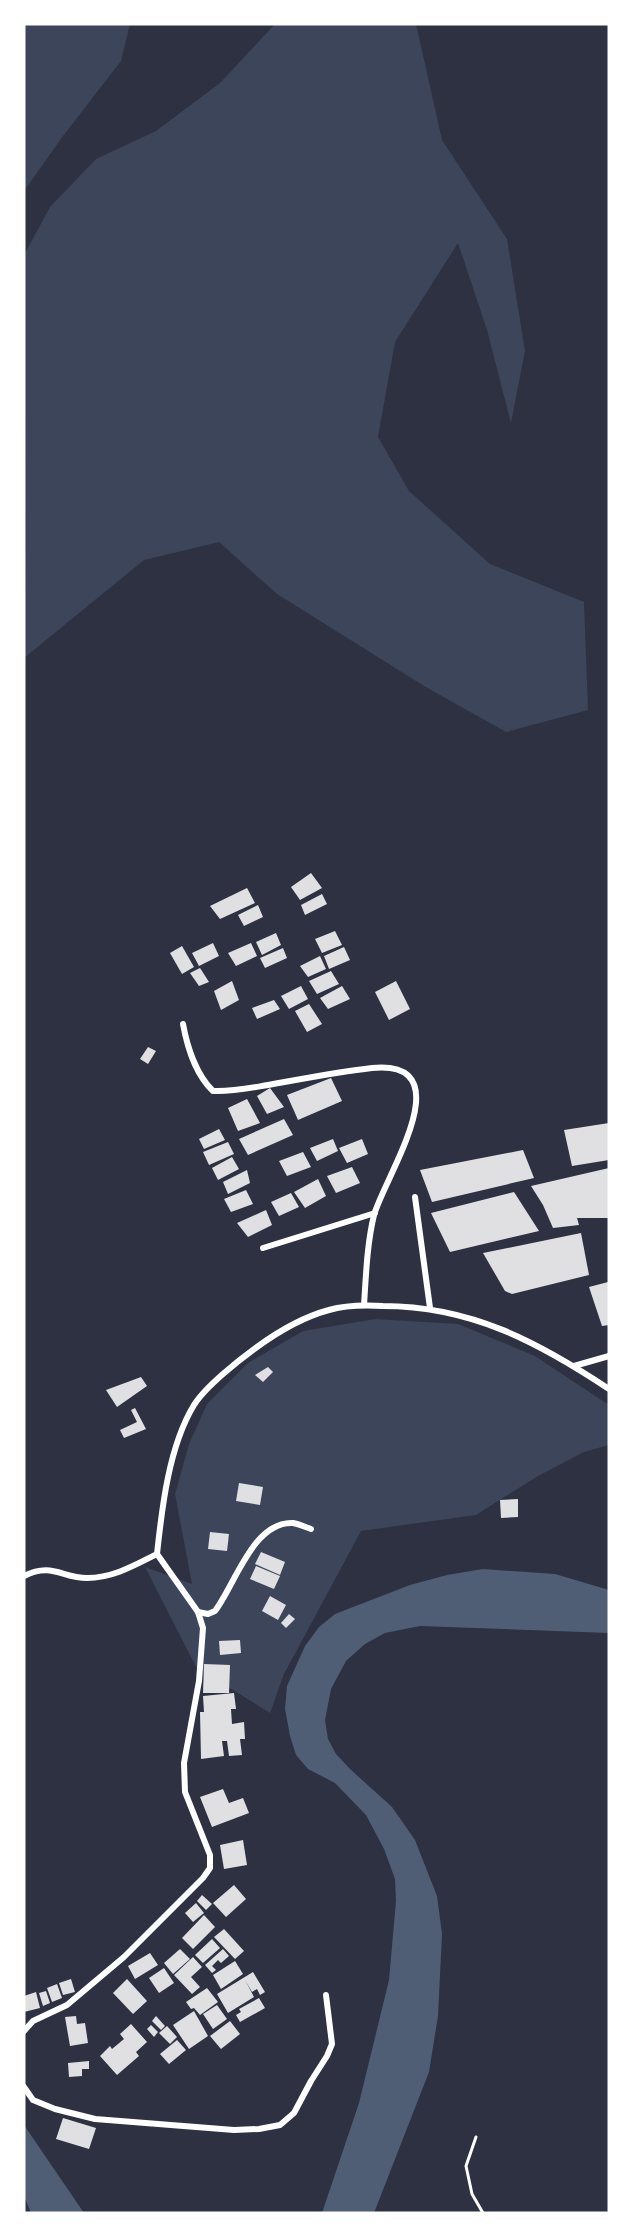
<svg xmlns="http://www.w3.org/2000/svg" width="633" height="2237" font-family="Lato,sans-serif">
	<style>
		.green { fill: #3c4559 }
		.water { fill: #4f5d75 }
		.building { fill: #e0e0e3 }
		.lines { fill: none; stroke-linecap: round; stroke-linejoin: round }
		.path { stroke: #fff; stroke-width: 3 }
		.minor { stroke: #fff; stroke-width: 6 }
	</style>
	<rect width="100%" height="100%" fill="#2d3142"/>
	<g class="green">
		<path d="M24 24H130L121 61 63 136 24 191Z"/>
		<path d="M275 24H416L442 140 507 239 525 351 511 423 487 330 458 243 395 342 378 437 409 491 490 564 584 602 588 710 506 732 424 686 277 594 219 542 144 560 24 658 26 538 24 255 50 207 96 159 156 131 220 83Z"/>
		<path d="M376 1319 458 1324 535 1356 609 1405V1445L584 1452 538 1476 476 1515 361 1531 284 1674 270 1713 196 1667 145 1567 192 1584 175 1494 189 1444 207 1404 248 1363 303 1331Z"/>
	</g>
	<g class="water">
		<path d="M483 1569 555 1574 609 1590V1633L420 1626 385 1633 365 1644 346 1661 331 1689 325 1720 328 1739 336 1754 350 1769 392 1807 415 1840 437 1896 442 1934 438 2016 429 2072 374 2213H322L359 2103 389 1980 396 1901 395 1879 384 1849 366 1815 335 1783 308 1769 296 1755 290 1736 285 1709 287 1686 305 1646 319 1627 335 1614 410 1585 447 1575Z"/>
		<path d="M24 2125 84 2213H31L24 2196Z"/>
	</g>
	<g class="building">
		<path d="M311 873 322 888 300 900 291 887Z"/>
		<path d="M247 888 255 903 220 919 210 906Z"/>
		<path d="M322 894 327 904 305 915 301 905Z"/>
		<path d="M258 905 263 917 244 926 238 915Z"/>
		<path d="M335 931 342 945 322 953 315 939Z"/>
		<path d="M276 933 281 945 262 955 256 942Z"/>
		<path d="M213 943 219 956 199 966 192 953Z"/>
		<path d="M251 943 257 956 236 966 228 953Z"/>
		<path d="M182 946 194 967 182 974 170 953Z"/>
		<path d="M344 947 350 960 329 969 324 956Z"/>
		<path d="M283 948 287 958 265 968 260 958Z"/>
		<path d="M320 956 326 969 308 977 300 966Z"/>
		<path d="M200 968 209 982 199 986 190 973Z"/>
		<path d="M331 971 339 984 317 994 309 981Z"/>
		<path d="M232 981 239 1000 221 1010 214 991Z"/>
		<path d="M396 981 410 1009 389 1020 375 992Z"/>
		<path d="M301 986 308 999 289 1009 281 996Z"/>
		<path d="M342 986 350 999 328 1009 320 998Z"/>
		<path d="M274 1000 280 1009 257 1019 252 1008Z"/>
		<path d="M309 1004 322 1024 307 1032 295 1011Z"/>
		<path d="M148 1047 156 1051 148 1064 140 1059Z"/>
		<path d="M331 1078 342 1101 298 1120 287 1095Z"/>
		<path d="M270 1088 284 1107 267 1114 257 1096Z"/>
		<path d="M247 1099 260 1123 238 1131 228 1108Z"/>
		<path d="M284 1119 293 1135 248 1155 239 1139Z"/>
		<path d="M609 1123V1160L572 1166 564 1130Z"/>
		<path d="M219 1129 225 1140 204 1149 199 1139Z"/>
		<path d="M333 1139 338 1151 317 1161 310 1148Z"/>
		<path d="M362 1139 368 1154 347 1163 339 1148Z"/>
		<path d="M228 1142 234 1154 209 1165 203 1152Z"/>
		<path d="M523 1150 534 1178 432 1202 420 1170Z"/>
		<path d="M303 1152 311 1167 287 1176 279 1161Z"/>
		<path d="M232 1157 239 1169 218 1180 212 1168Z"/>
		<path d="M352 1167 360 1183 336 1193 327 1176Z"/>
		<path d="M609 1168V1218H577L579 1225 553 1228 543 1205 531 1186Z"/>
		<path d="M247 1170 250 1183 228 1194 223 1182Z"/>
		<path d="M318 1179 326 1196 305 1208 294 1192Z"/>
		<path d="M246 1190 253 1204 231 1212 224 1199Z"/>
		<path d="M514 1192 539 1231 450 1252 431 1213Z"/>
		<path d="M291 1193 299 1207 279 1216 271 1202Z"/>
		<path d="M266 1210 272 1225 248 1237 237 1223Z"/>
		<path d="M581 1233 589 1275 512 1294 505 1291 483 1253Z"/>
		<path d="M608 1282 609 1325 602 1326 589 1287Z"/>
		<path d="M268 1367 273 1372 263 1382 255 1375Z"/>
		<path d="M141 1377 147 1386 117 1407 106 1390Z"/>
		<path d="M135 1408 146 1429 124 1438 120 1430 137 1422 131 1410Z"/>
		<path d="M239 1483 263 1487 260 1505 236 1501Z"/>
		<path d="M518 1499V1517L501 1518 500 1500Z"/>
		<path d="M210 1532 229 1534 227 1551 208 1549Z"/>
		<path d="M261 1552 285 1562 280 1575 255 1564Z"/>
		<path d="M256 1566 280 1576 274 1589 250 1579Z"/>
		<path d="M270 1596 286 1605 278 1620 262 1611Z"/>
		<path d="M289 1614 295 1619 286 1628 281 1623Z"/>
		<path d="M240 1640 241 1653 220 1655 219 1641Z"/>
		<path d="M204 1664 230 1665 229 1693H203Z"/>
		<path d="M234 1693 236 1709H231L232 1724 244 1722 245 1739H240L242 1755 229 1756 227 1741H222L224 1756 201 1759 200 1712H204L203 1696Z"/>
		<path d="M223 1789 229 1803 243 1798 249 1813 212 1827 200 1797Z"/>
		<path d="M243 1840 247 1865 224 1869 220 1845Z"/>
		<path d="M234 1885 246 1899 226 1917 213 1903Z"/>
		<path d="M202 1895 212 1904 206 1910 197 1901Z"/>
		<path d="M196 1903 204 1913 193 1922 185 1913Z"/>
		<path d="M204 1915 215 1927 193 1949 182 1938Z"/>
		<path d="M224 1929 244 1951 235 1959 214 1937Z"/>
		<path d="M212 1939 220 1948 203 1963 195 1955Z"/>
		<path d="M180 1949 190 1959 173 1974 164 1963Z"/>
		<path d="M223 1949 229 1956 221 1963 218 1960 212 1966 216 1970 212 1973 205 1965Z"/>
		<path d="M150 1953 158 1965 135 1979 128 1966Z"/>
		<path d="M193 1957 202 1967 191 1977 200 1987 192 1994 174 1975Z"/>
		<path d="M235 1961 243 1974 221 1989 213 1975Z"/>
		<path d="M164 1968 174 1983 159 1993 149 1978Z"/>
		<path d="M253 1972 265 1992 260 1995 257 1989 252 1992 245 1980 254 1997 228 2013 217 1994Z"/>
		<path d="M71 1979 75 1992 63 1995 59 1983Z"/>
		<path d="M127 1979 147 2001 133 2014 113 1993Z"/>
		<path d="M57 1984 62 1998 52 2002 47 1988Z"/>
		<path d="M207 1988 218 2002 200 2015 194 2008 191 2009 186 2002Z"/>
		<path d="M46 1991 50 2003 43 2006 39 1993Z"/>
		<path d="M36 1992 40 2008 24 2012V1996Z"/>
		<path d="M259 1998 265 2008 240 2022 236 2015 241 2012 239 2009Z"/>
		<path d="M217 2005 227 2019 213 2029 203 2014Z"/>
		<path d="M194 2011 208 2036 189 2049 173 2025Z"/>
		<path d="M76 2016 77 2024 85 2023 88 2043 70 2046 65 2017Z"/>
		<path d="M156 2016 165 2026 161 2030 152 2021Z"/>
		<path d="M230 2021 240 2034 221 2049 210 2036Z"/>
		<path d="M131 2024 147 2042 136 2052 139 2056 117 2075 100 2056 110 2046 112 2049 124 2039 120 2034Z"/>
		<path d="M151 2025 158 2032 154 2037 147 2029Z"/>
		<path d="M167 2026 177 2037 170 2044 159 2033Z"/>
		<path d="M177 2040 186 2050 169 2064 160 2054Z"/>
		<path d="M89 2061V2069H82V2076L69 2077 68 2063Z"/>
		<path d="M63 2118 96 2128 89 2149 56 2139Z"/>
	</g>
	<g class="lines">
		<path class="path" d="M476 2137 466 2166 472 2194 483 2213"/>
		<g class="minor">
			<path d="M183 1024C187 1046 196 1075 213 1091 231 1092 250 1088 268 1085 302 1079 337 1072 372 1068 465 1059 384 1178 374 1215 367 1244 366 1275 364 1305"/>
			<path d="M415 1197 430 1308"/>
			<path d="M263 1248 375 1213"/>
			<path d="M574 1366 609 1356"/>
			<path d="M24 1576C52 1562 62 1578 87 1578 113 1578 135 1565 157 1554"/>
			<path d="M198 1612 208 1614 215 1611C235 1585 253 1521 293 1523 299 1524 305 1527 311 1529"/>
			<path d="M24 2031 33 2021 67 2005 124 1957 203 1878 210 1868V1855L185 1792 184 1763 199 1681 203 1628 198 1612 157 1554C162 1507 169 1446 194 1405 206 1386 239 1360 257 1347 279 1331 303 1317 329 1310 346 1305 366 1305 383 1306 471 1306 538 1342 609 1389"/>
			<path d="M24 2087 33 2100 55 2109 95 2119 234 2130 259 2129 280 2125 294 2113 311 2081 327 2056 332 2044 326 1995"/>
		</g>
	</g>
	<rect width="633" height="2237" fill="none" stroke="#ffffff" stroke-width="51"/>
</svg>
